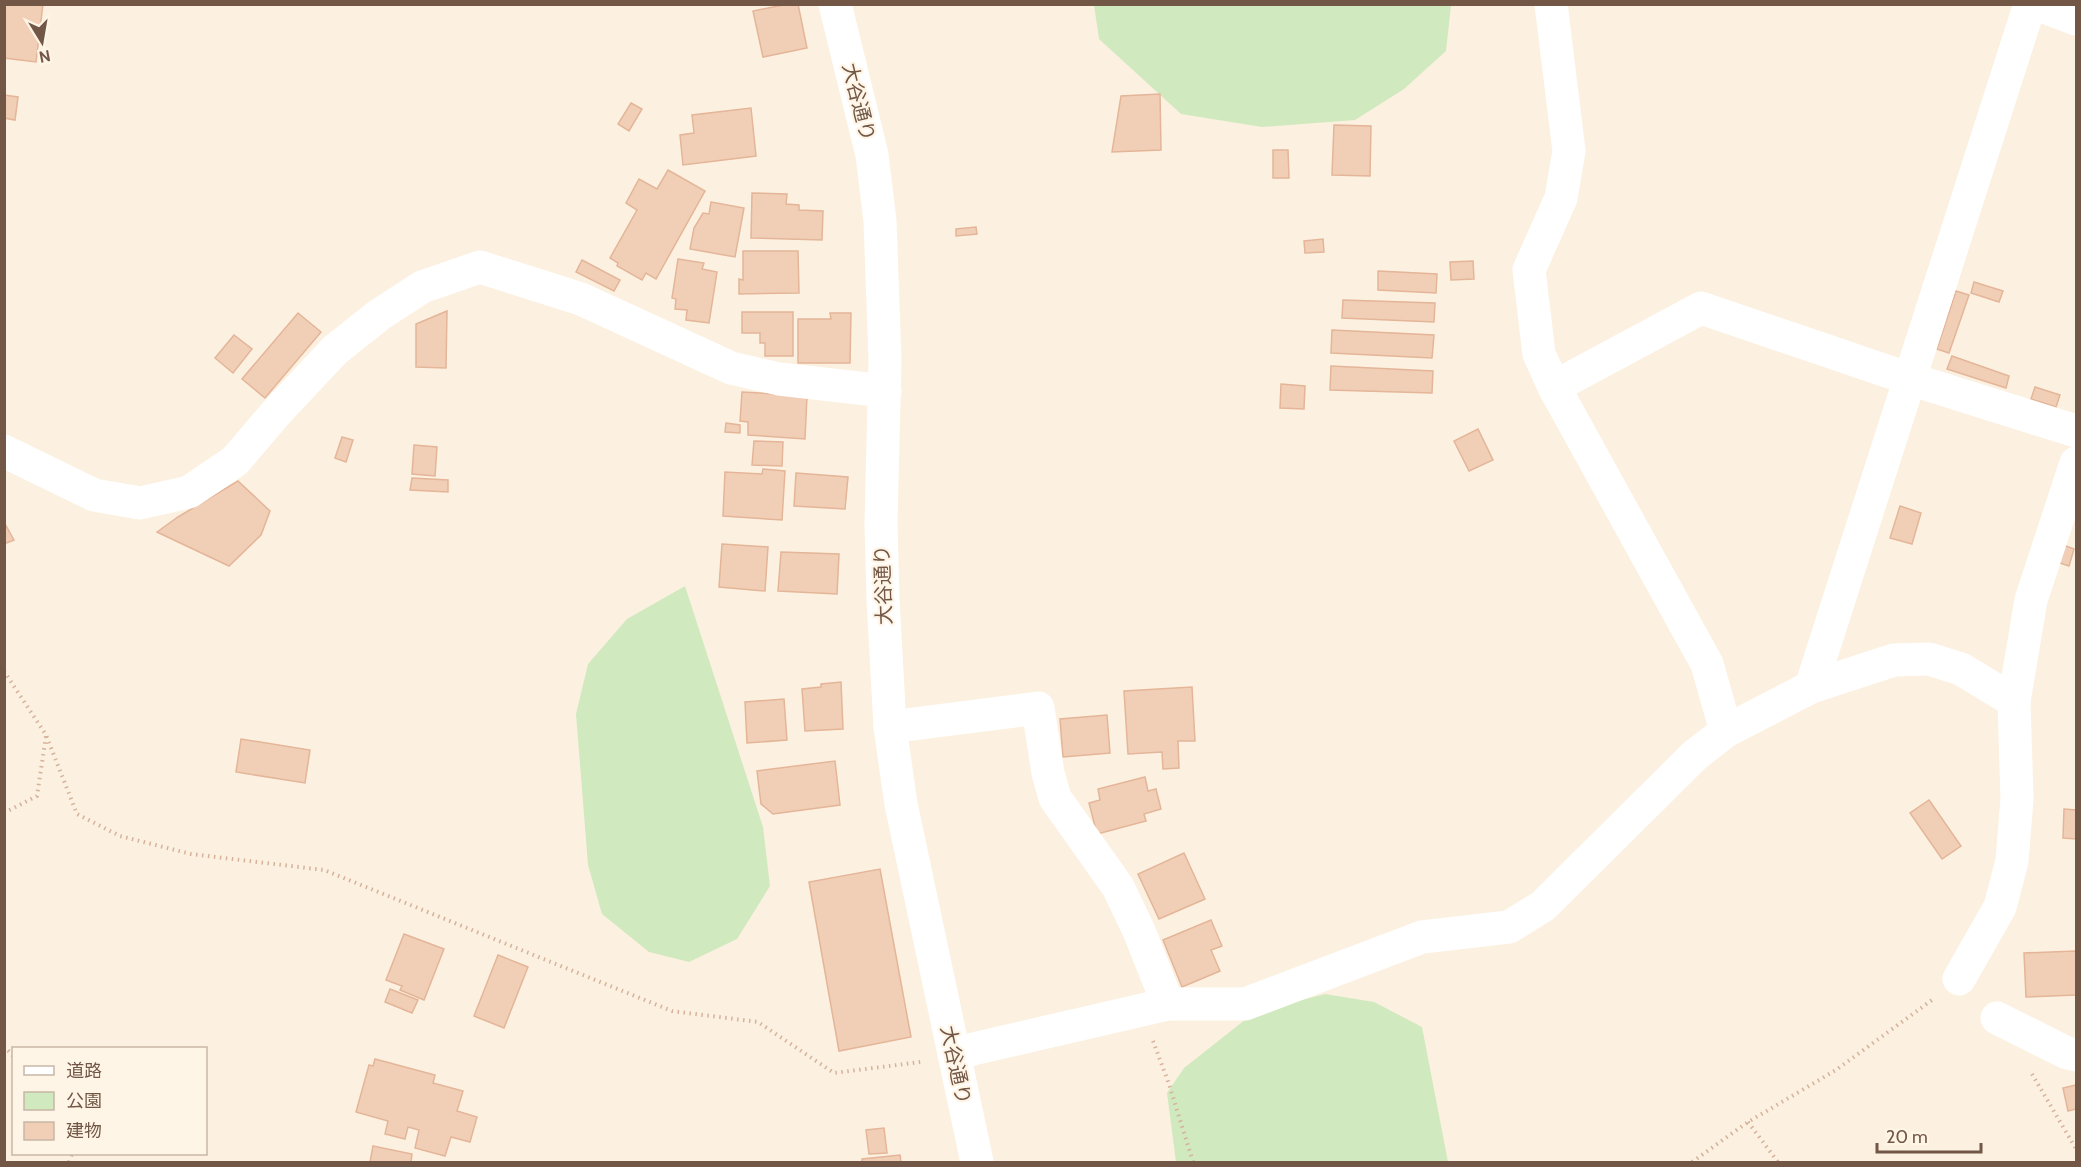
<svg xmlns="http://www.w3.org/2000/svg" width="2081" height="1167" font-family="Cabin,'Noto Sans JP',sans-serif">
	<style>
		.green { fill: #d0e9bf }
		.building { fill: #f1cfb7; stroke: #e4b598; stroke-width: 1.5 }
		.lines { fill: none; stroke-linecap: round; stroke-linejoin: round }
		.path { stroke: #d6b29b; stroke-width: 4; stroke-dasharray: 1.5 4.5; stroke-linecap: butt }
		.minor { stroke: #fff; stroke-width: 33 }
		.labels { text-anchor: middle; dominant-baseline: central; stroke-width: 4.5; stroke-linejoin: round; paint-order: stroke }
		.street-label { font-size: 20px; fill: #725747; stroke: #fff5e6 }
	</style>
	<rect width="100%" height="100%" fill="#fcf1e0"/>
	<g class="green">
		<path d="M1094 5H1451L1446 51 1404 89 1355 120 1262 127 1181 114 1099 39Z"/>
		<path d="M685 586 763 827 770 886 737 939 689 962 649 952 602 914 588 865 576 714 588 664 627 619Z"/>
		<path d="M1325 994 1374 1002 1422 1027 1448 1162H1176L1167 1093 1184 1068 1255 1012Z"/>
	</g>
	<g class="building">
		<path d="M4 4H43L36 62 4 58Z"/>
		<path d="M788 4H798L807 48 763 57 753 11Z"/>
		<path d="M1160 94 1161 150 1112 152 1121 96Z"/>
		<path d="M4 95 18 97 15 120 4 118Z"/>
		<path d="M631 103 642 109 629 131 618 124Z"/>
		<path d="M751 108 756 156 683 165 680 135 694 133 692 115Z"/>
		<path d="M1334 125 1371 126 1370 176 1332 175Z"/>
		<path d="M1273 150H1288L1289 178H1273Z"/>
		<path d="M668 170 705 191 656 279 646 273 642 280 617 266 618 263 610 258 637 210 626 203 639 179 657 189Z"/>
		<path d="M752 193 787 194 786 204 799 205V210L823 211 822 240 751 238Z"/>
		<path d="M711 202 744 208 735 257 690 249 694 228 703 213 709 214Z"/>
		<path d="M976 227 977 234 956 236V229Z"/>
		<path d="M1323 239 1324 252 1305 253 1304 241Z"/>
		<path d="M743 251H798L799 293 739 294V279L743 280Z"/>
		<path d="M678 259 704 263 702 269 717 272 709 323 686 320 687 310 675 309 676 299 672 298Z"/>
		<path d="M582 260 620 280 614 291 576 272Z"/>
		<path d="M1473 261 1474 279 1451 280 1450 262Z"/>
		<path d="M1378 271 1437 274 1436 293 1378 290Z"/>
		<path d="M1974 282 2003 291 1999 302 1971 293Z"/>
		<path d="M1956 291 1969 295 1949 353 1937 349Z"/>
		<path d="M1343 300 1435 303 1434 322 1342 318Z"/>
		<path d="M447 311 446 368 416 367V324Z"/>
		<path d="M742 312H793V356H765V343H760V333H742Z"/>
		<path d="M298 313 321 332 265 398 242 379Z"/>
		<path d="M830 313H851L850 363H798V319H831Z"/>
		<path d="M1332 330 1434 335 1432 358 1331 353Z"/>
		<path d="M234 335 252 349 233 373 215 358Z"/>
		<path d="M1952 356 2009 376 2006 388 1947 369Z"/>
		<path d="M1331 366 1433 371 1432 393 1330 390Z"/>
		<path d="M1281 384 1305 386 1304 409 1280 408Z"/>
		<path d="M2035 387 2060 395 2056 407 2031 399Z"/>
		<path d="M742 392 807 396 805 439 748 435V422L740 421Z"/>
		<path d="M726 423 740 425V433L725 432Z"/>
		<path d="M1478 429 1493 460 1469 471 1454 441Z"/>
		<path d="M342 437 353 440 346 462 335 458Z"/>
		<path d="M754 441 783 442 782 466 752 465Z"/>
		<path d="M414 445 437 447 435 476 412 474Z"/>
		<path d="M763 469 785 471 782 520 723 516 725 472 762 474Z"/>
		<path d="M796 473 848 477 845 509 794 506Z"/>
		<path d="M412 478 448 480V492L410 490Z"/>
		<path d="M238 481 270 511 261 535 229 566 157 532 178 517Z"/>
		<path d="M1900 506 1921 513 1912 544 1890 538Z"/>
		<path d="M4 522 14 540 4 544Z"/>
		<path d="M722 544 768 547 765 591 719 587Z"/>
		<path d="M2063 545 2074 549 2069 566 2057 562Z"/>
		<path d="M781 552 839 554 837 594 778 591Z"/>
		<path d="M841 682 843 729 805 731 802 689 821 687V684Z"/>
		<path d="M1192 687 1195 741H1178L1179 768 1163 769 1162 752 1128 754 1124 691Z"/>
		<path d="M784 699 787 740 747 743 745 702Z"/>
		<path d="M1107 715 1110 753 1063 757 1060 719Z"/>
		<path d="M241 739 310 750 305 783 236 772Z"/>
		<path d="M835 761 840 805 773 814 761 804 757 771Z"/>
		<path d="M1145 777 1148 791 1156 789 1161 809 1144 814 1146 821 1097 834 1089 803 1100 800 1098 789Z"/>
		<path d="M1929 800 1961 846 1942 859 1910 813Z"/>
		<path d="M2064 809 2076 810V839L2063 838Z"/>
		<path d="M1184 853 1205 899 1159 919 1138 874Z"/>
		<path d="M880 869 911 1037 839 1051 809 882Z"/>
		<path d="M1211 920 1222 946 1211 950 1220 971 1182 987 1163 940Z"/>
		<path d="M404 934 444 949 424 1000 400 990 402 986 386 980Z"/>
		<path d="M2076 951V995L2026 997 2024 953Z"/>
		<path d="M498 955 528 967 504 1028 474 1016Z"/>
		<path d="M390 989 418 1000 412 1013 385 1002Z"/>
		<path d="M375 1059 435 1075 433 1083 463 1091 457 1111 477 1117 470 1142 451 1137 445 1156 415 1148 419 1130 408 1127 405 1139 385 1134 388 1121 356 1112 369 1065 373 1066Z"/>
		<path d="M2076 1085V1109L2068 1111 2063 1088Z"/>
		<path d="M884 1128 887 1153 869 1154 866 1130Z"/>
		<path d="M373 1146 412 1154 411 1162H370Z"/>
		<path d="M900 1155 901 1162H862V1159Z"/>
	</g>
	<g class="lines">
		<g class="path">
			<path d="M4 671 46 735 77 814 120 836 191 854 324 870 672 1011 758 1022 834 1073 921 1062"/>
			<path d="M4 813 37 796 46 736"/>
			<path d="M1153 1041 1169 1084 1193 1162"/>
			<path d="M4 1046 14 1057"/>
			<path d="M2032 1074 2076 1149"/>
			<path d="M1748 1122 1778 1162"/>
			<path d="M69 1162 72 1154"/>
			<path d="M1692 1162 1748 1122 1836 1070 1932 1000"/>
		</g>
		<g class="minor">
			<path d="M835 4 872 155 880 221 885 360 881 523 883 599 890 727 901 804 977 1162"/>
			<path d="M1551 4 1569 151 1561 198 1529 270 1539 354 1554 387 1707 664 1726 731"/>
			<path d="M2036 4 2076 19"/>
			<path d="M1554 387 1701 308 1910 379 2076 431"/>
			<path d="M4 451 94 495 140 503 189 492 235 461 275 414 335 350 379 315 422 287 480 267 581 299 731 368 779 379 885 391"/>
			<path d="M1811 687 2030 4"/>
			<path d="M890 727 1038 708 1048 773 1055 798 1118 887 1139 931 1168 1004"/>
			<path d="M1959 979 2000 907 2012 861 2017 799 2014 701 2031 600 2076 463"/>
			<path d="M1997 1018 2067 1053 2076 1055"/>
			<path d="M954 1055 973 1049 1168 1004H1245L1422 937 1509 927 1543 906 1694 756 1726 731 1811 687 1894 660 1929 659 1961 669 2014 701"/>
		</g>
	</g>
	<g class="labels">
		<g class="street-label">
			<text transform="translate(859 102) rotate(76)">大谷通り</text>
			<text transform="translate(883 585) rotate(-92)">大谷通り</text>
			<text transform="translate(956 1065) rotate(78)">大谷通り</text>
		</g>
	</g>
	<rect width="2081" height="1167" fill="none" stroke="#725747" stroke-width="12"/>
	<rect x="12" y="1047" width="195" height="108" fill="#fff5e6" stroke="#c7b6a6" stroke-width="1.5"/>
	<rect x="24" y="1066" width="30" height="9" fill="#ffffff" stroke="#c7b6a6" stroke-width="1.5"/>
	<text x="66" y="1077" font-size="18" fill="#725747">道路</text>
	<rect x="24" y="1092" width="30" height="18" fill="#d0e9bf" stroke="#c7b6a6" stroke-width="1.5"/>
	<text x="66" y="1107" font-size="18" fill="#725747">公園</text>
	<rect x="24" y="1122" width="30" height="18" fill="#f1cfb7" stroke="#c7b6a6" stroke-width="1.5"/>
	<text x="66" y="1137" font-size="18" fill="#725747">建物</text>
	<g transform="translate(42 42) rotate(169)" stroke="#fff5e6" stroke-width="4.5" paint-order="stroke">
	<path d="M0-4.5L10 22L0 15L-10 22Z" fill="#725747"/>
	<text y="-9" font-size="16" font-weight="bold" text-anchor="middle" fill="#725747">N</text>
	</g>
	<path d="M1877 1143v9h104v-9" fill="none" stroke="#725747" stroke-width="3"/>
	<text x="1886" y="1143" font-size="18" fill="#725747" stroke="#fff5e6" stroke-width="4.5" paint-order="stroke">20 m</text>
</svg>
